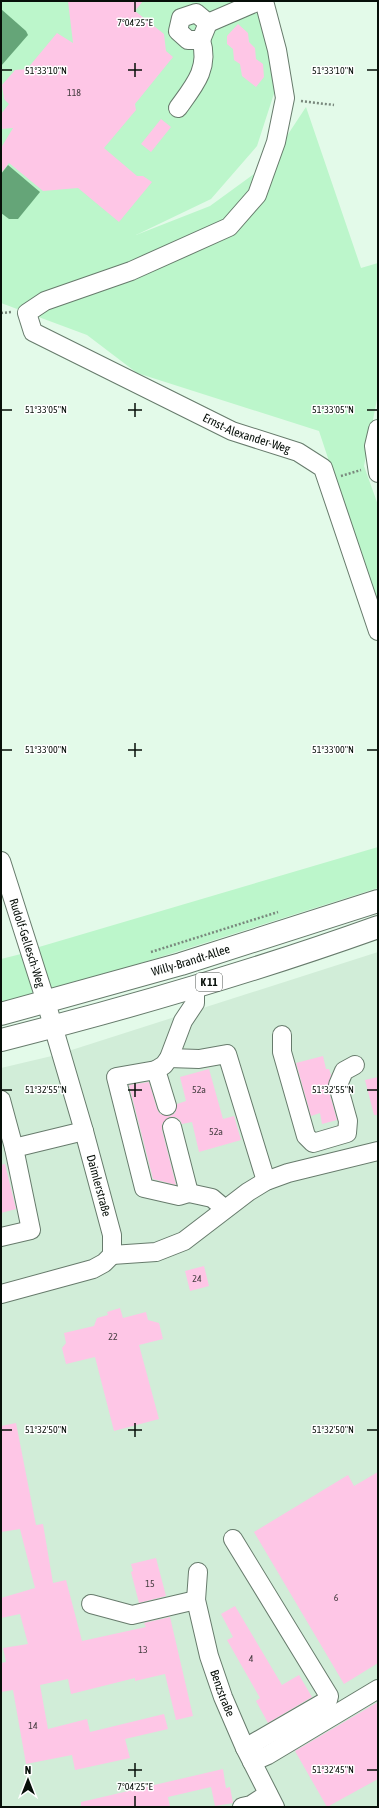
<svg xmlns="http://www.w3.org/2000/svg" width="379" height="1808" font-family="'Asap Condensed',sans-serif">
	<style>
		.built { fill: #d1edd8 }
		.green { fill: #bcf6cb }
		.water { fill: #65a578 }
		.building { fill: #fec6e6 }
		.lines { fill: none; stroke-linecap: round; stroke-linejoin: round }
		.minor-casing { stroke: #677b6c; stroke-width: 20 }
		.major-casing { stroke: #677b6c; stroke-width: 24 }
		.path { stroke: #79887d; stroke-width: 2.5; stroke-dasharray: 2 2; stroke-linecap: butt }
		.minor { stroke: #fff; stroke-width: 18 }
		.major { stroke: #fff; stroke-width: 22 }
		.ticks { fill: none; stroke: #070f09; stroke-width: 1.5 }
		.labels { text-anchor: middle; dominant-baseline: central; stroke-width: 3; stroke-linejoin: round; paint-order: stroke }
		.number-label { font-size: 10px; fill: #453d40 }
		.shield { fill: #fff; stroke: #515753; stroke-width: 1 }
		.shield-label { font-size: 11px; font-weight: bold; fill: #070f09 }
		.street-label { font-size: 12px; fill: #070f09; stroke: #fff }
		.ticks-label { font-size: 10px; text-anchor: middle; fill: #070f09; stroke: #fff; stroke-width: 3; stroke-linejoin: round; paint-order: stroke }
	</style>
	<rect width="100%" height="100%" fill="#e3fae9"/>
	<path class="built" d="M378 952V1807H1V1068L56 1055Z"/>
	<g class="green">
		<path d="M1 1H256L280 75 257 146 211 199 136 235 210 206 269 163 306 107 361 268 378 263V394L364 466 378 505V609L319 431 137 373 87 335 1 303Z"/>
		<path d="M378 847V888L53 991 1 1003V959L21 954 39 947Z"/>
	</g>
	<g class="water">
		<path d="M1 9 26 31 28 35 1 66Z"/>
		<path d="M8 165 40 192 18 219H9L1 213V174Z"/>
	</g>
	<g class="building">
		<path d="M68 1H143L135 11 164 34 166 51 173 57 135 104 136 110 104 148 137 176H143L152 182 119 222 78 188 43 191 9 163 1 173V148L13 128 1 129V114L9 104 4 99 2 85 15 70 27 69 57 33 73 43Z"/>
		<path d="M238 24 248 33 249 42 255 48 256 59 263 64 264 77 256 87 242 76 240 64 234 60 233 49 227 44V36Z"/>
		<path d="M161 119 171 127 151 152 141 144Z"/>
		<path d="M323 1056 326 1069H329L331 1075 328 1088 337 1120 322 1124 320 1113 311 1116 296 1063Z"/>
		<path d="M209 1069 223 1119 234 1116 241 1140 199 1152 192 1122 182 1124 180 1120 175 1117H169L162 1124V1130L176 1185 153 1179 129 1085 149 1082 157 1109 160 1114 170 1116 175 1113 177 1104 186 1101 180 1077Z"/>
		<path d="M378 1077V1115H374L365 1080Z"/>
		<path d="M5 1164 16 1209 1 1213V1165Z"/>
		<path d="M204 1266 209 1286 190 1291 185 1271Z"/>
		<path d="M120 1308 123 1318 146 1312 148 1320 159 1323 163 1339 139 1345 159 1419 114 1431 95 1357 66 1364 62 1348 66 1343 64 1333 94 1326 97 1318 108 1315 107 1312Z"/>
		<path d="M16 1423 36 1525 43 1524 53 1583 66 1580 82 1641 146 1627 144 1623 170 1617 193 1716 176 1720 165 1674 135 1681V1678L71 1694 68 1679 40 1685 48 1729 87 1719 90 1732 164 1714 168 1729 125 1739 130 1758 75 1770 72 1755 26 1764 13 1690 1 1692V1663L6 1662 3 1648 28 1644 20 1614 1 1618V1598L35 1588 20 1529 1 1532V1426Z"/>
		<path d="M378 1472V1663L344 1684 254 1532 348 1475 354 1486Z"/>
		<path d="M156 1558 166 1596 139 1603 131 1572 133 1571 131 1564Z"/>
		<path d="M235 1606 282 1685 299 1675 312 1697 268 1723 256 1701 260 1698 227 1640 233 1637 221 1614Z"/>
		<path d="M378 1702V1779L327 1807 295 1751Z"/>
		<path d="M223 1769 226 1788 230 1787 233 1803 215 1806 211 1787 168 1797 170 1807H81V1802Z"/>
	</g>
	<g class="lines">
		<g class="minor-casing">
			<g id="minor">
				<path id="s1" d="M264 1 277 50 285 98 276 142 257 195 229 227 131 271 45 301 27 313 33 332 232 431 298 452 323 468 378 631"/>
				<path d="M196 13 208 23 201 40H188L178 31 181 18Z"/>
				<path d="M208 23 259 1"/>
				<path d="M178 108C194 86 210 68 201 40"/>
				<path d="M378 429 374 446 378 473"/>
				<path id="s2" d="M1 861 46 1002 84 1131 112 1235V1255L104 1263 93 1269 1 1294"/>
				<path d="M282 1035V1052L306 1136 313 1143 347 1133 348 1121 338 1085 344 1071 355 1065"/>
				<path d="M169 1058 199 1059 227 1054 266 1181"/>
				<path d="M156 1070 116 1077 144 1188 179 1196 189 1193 172 1127"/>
				<path d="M1 1100 14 1148 84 1131"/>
				<path d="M167 1106 156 1070 164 1065 169 1058 183 1021 195 1003V986"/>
				<path d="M189 1193 212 1198 225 1209"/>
				<path d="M1 1237 31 1230 14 1148"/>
				<path d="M112 1255 156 1252 184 1241 248 1192 266 1181 288 1173 378 1151"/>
				<path d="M233 1539 329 1696 328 1700 245 1748"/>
				<path id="s3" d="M198 1572 196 1600 209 1656 223 1697 245 1748 275 1807"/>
				<path d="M91 1604 132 1615 196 1600"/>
				<path d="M252 1762 268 1755 378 1689"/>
				<path d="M242 1807 251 1805 268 1794"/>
			</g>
		</g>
		<g class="major-casing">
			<g id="major">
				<path id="s4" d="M1 1014 181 964 378 901"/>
				<path d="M1 1040C128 1008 255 971 378 927"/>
			</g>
		</g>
		<g class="path">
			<path d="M301 101 334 105"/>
			<path d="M1 313 12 312"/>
			<path d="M341 476 361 470"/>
			<path d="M151 952 278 912"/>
		</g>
		<use href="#minor" class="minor"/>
		<use href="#major" class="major"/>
	</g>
	<path class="ticks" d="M135 2V12M135 63V77M2 70H12M128 70H142M367 70H377M135 403V417M2 410H12M128 410H142M367 410H377M135 743V757M2 750H12M128 750H142M367 750H377M135 1083V1097M2 1090H12M128 1090H142M367 1090H377M135 1423V1437M2 1430H12M128 1430H142M367 1430H377M135 1763V1777M128 1770H142M367 1770H377M135 1796V1806"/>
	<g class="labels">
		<g class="number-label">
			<text x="74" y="92">118</text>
			<text x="199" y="1089">52a</text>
			<text x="216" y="1131">52a</text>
			<text x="197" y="1278">24</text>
			<text x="113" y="1336">22</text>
			<text x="150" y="1583">15</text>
			<text x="336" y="1597">6</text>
			<text x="143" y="1649">13</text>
			<text x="251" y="1658">4</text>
			<text x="33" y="1725">14</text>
		</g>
		<rect class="shield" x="196" y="973" width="26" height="18" rx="3"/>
		<g class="shield-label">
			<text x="209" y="982">K 11</text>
		</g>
		<g class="street-label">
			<text stroke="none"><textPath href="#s1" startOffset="720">Ernst-Alexander-Weg</textPath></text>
			<text stroke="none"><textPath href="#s2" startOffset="86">Rudolf-Gellesch-Weg</textPath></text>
			<text stroke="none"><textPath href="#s4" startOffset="197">Willy-Brandt-Allee</textPath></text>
			<text stroke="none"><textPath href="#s2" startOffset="339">Daimlerstraße</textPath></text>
			<text stroke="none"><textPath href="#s3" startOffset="125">Benzstraße</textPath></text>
		</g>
	</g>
	<g class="ticks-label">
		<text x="135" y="26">7°04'25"E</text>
		<text x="46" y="74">51°33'10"N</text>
		<text x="333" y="74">51°33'10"N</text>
		<text x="46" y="413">51°33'05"N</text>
		<text x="333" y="413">51°33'05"N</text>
		<text x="46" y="753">51°33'00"N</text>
		<text x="333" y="753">51°33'00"N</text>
		<text x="46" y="1093">51°32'55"N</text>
		<text x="333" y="1093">51°32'55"N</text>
		<text x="46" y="1433">51°32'50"N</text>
		<text x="333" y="1433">51°32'50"N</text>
		<text x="333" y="1773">51°32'45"N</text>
		<text x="135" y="1790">7°04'25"E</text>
	</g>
	<rect width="379" height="1808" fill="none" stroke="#070f09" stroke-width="4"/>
	<g transform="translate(28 1780)" stroke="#ffffff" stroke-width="3" paint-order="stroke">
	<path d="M0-3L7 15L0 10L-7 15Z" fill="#070f09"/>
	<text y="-6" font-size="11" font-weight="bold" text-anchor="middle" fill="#070f09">N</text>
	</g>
</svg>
